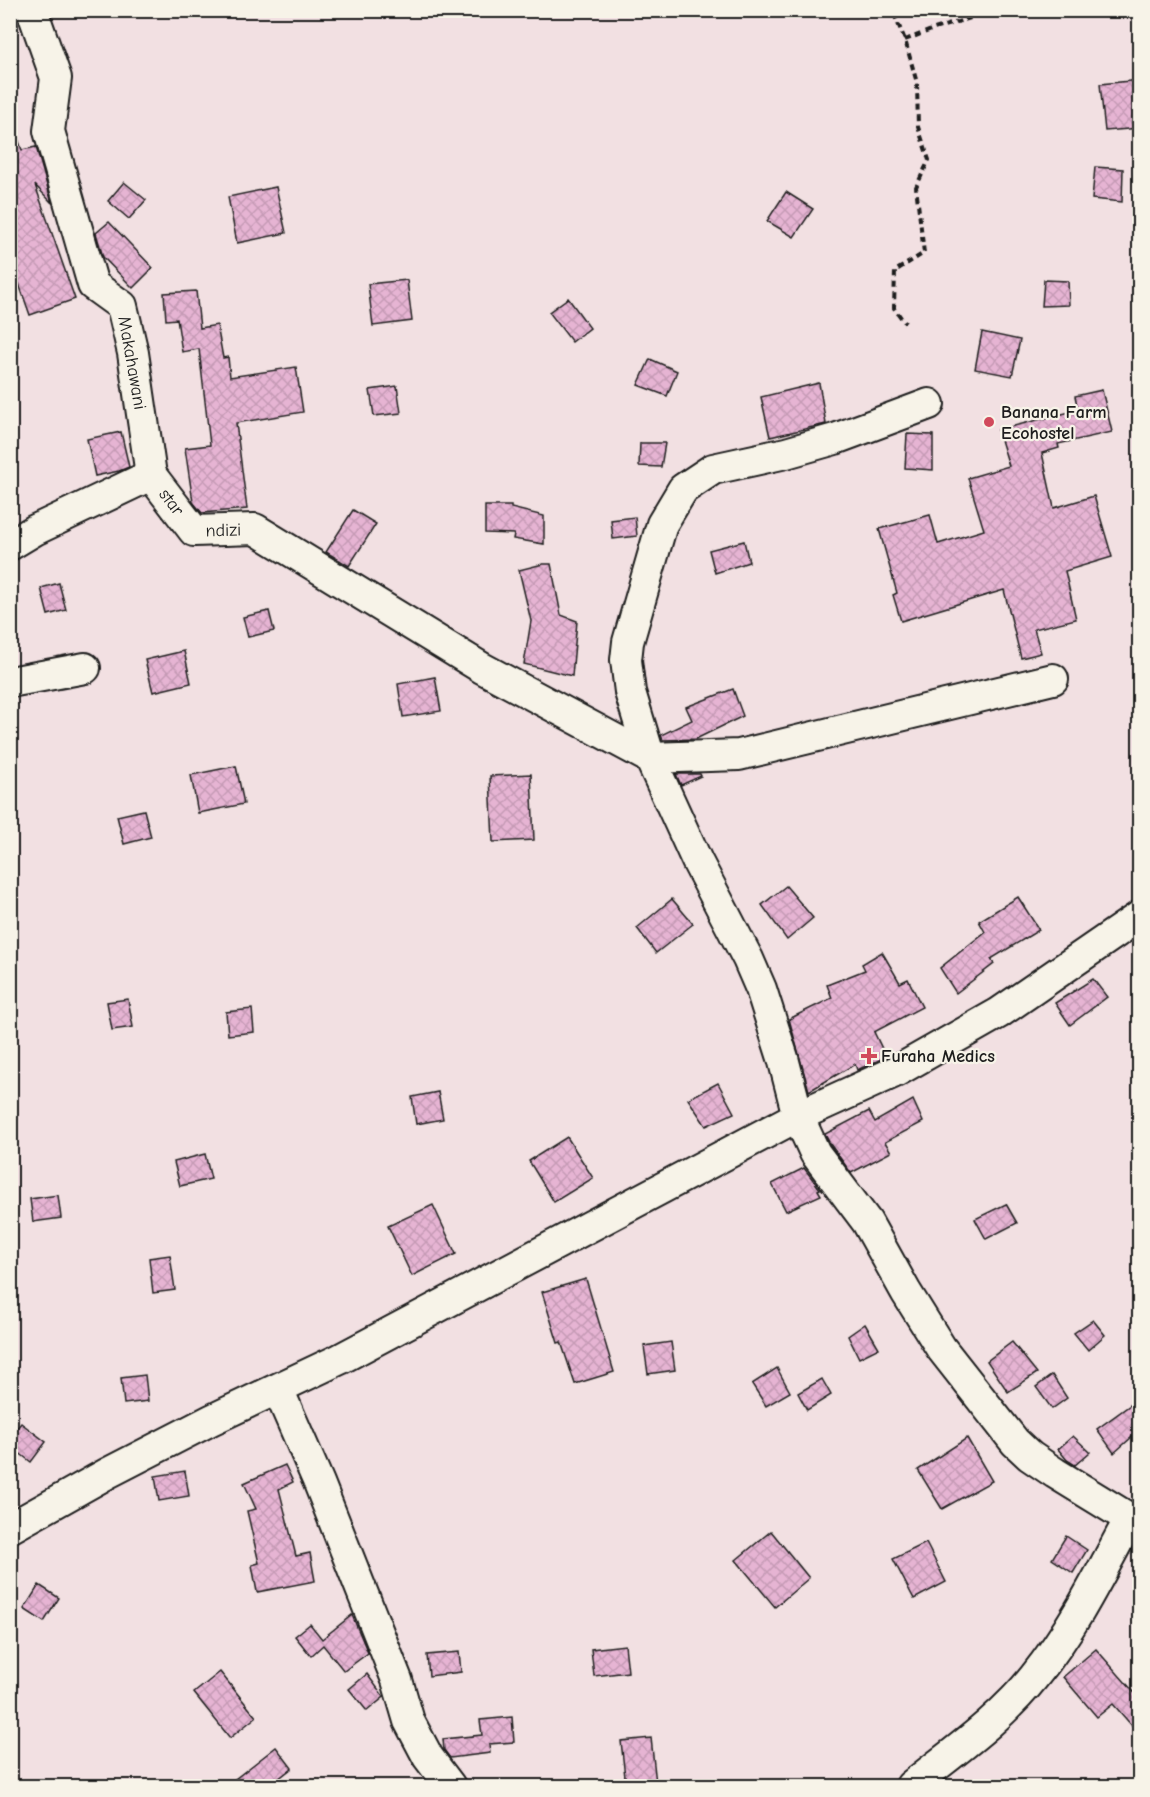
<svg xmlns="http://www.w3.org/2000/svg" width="1150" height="1797" font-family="'Comic Neue',sans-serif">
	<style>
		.building { fill: url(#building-cross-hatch); stroke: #1c1c1c; stroke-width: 1.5 }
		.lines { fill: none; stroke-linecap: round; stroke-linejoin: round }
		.minor-casing { stroke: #1c1c1c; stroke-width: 34 }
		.path { stroke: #1c1c1c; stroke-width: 4; stroke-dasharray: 6 4.5; stroke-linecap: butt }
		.minor { stroke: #f7f3e8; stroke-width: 30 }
		.poi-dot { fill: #d1495b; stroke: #f7f3e8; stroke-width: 2 }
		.labels { text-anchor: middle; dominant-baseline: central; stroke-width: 4.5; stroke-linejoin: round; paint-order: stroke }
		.street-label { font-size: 18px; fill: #1c1c1c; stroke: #f7f3e8 }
		.poi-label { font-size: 18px; font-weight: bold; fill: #1c1c1c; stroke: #f7f3e8; text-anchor: start }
	</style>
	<defs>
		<pattern id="building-cross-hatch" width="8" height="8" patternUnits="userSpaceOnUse" patternTransform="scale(1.5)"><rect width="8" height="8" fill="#e6b4d3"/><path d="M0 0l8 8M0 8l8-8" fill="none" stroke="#c59ab5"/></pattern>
	</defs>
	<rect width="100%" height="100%" fill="#f2e0e2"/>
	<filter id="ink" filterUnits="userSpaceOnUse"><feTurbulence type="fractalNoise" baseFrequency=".0167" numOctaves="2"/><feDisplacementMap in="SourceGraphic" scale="12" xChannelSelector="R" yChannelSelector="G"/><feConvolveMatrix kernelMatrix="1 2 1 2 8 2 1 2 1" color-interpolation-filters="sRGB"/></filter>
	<g filter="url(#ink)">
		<g class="building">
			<path d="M1140 80V128L1105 131 1100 84Z"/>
			<path d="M13 125 22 150 36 147 52 203 35 185 75 299 30 315 13 267 18 265 10 233V126Z"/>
			<path d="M1095 167 1123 169 1122 202 1092 199Z"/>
			<path d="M124 182 146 200 129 219 108 201Z"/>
			<path d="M276 187 286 233 237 243 228 197Z"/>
			<path d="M786 192 813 209 794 237 767 221Z"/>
			<path d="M109 222 153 268 133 288 103 257 96 233Z"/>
			<path d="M407 280 412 321 373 326 368 284Z"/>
			<path d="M1044 280 1068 281 1069 305 1042 306Z"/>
			<path d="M196 291 200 328 217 325 223 358 228 357 230 377 296 367 303 412 236 423 247 509 202 513 193 502 185 448 210 445 199 349 182 352 177 319 166 320 164 293Z"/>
			<path d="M568 298 590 328 572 342 549 312Z"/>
			<path d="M982 332 1020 340 1012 376 975 369Z"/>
			<path d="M650 359 677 371 667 396 638 385Z"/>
			<path d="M819 383 826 424 770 437 761 397Z"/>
			<path d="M397 386 401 413 374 416 370 390Z"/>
			<path d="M1102 390 1112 432 1058 444 1059 448 1042 453 1054 508 1094 496 1112 557 1065 571 1076 619 1034 629 1041 653 1021 658 1004 590 901 621 893 595 897 593 879 529 930 515 938 544 984 530 968 478 1009 466 998 430 1078 410 1075 396Z"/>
			<path d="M121 432 129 467 119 471 95 476 87 439Z"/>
			<path d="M907 434 933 435V470L905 468Z"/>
			<path d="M640 443H665L661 467 639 466Z"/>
			<path d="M485 506H511V508L544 516V544L513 539 514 534 485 533Z"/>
			<path d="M353 510 376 524 349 566 326 552Z"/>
			<path d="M635 517 637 536 613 539 611 520Z"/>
			<path d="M744 541 749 562 715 573 709 550Z"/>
			<path d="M543 564H551L561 615 577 621 572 676 524 664 531 621 519 570Z"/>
			<path d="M59 583 66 610 48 615 41 588Z"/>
			<path d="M269 611 274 631 248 637 243 617Z"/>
			<path d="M184 651 191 683 153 692 145 660Z"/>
			<path d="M435 677 441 711 403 717 398 684Z"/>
			<path d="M733 689 743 716 696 739 663 740 661 735 692 720 686 707Z"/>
			<path d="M236 766 244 804 198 813 191 775Z"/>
			<path d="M531 774 534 840 493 842 490 776Z"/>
			<path d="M676 774H700L701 776 681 785Z"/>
			<path d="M144 810 151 837 124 844 117 816Z"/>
			<path d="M786 886 813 918 787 940 762 905Z"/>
			<path d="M1018 897 1039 930 991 959 994 964 956 993 940 968 985 932 979 921Z"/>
			<path d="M672 899 693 924 656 953 637 928Z"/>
			<path d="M882 952 900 983 908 979 922 1007 874 1032 886 1057 857 1070 855 1064 809 1091 789 1019 832 998 827 985 865 970 862 964Z"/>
			<path d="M1093 979 1107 997 1070 1025 1055 1003Z"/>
			<path d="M128 999 133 1027 112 1030 107 1002Z"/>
			<path d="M252 1009 254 1032 228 1035 226 1012Z"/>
			<path d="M718 1083 734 1113 706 1126 688 1099Z"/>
			<path d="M438 1092 443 1119 416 1124 412 1097Z"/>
			<path d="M913 1100 923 1122 885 1142 891 1152 851 1173 830 1144 825 1134 869 1111 875 1122Z"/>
			<path d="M567 1137 593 1178 554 1202 529 1161Z"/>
			<path d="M205 1154 211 1179 180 1186 174 1162Z"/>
			<path d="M804 1168 820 1189 818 1190 821 1195 786 1211 772 1184Z"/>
			<path d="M58 1195 61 1218 33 1222 30 1199Z"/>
			<path d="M1006 1204 1017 1223 986 1239 975 1219Z"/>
			<path d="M433 1205 456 1254 412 1276 388 1226Z"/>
			<path d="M170 1255 175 1290 153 1293 149 1258Z"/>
			<path d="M586 1279 614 1372 575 1384 561 1342 558 1343 542 1292Z"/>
			<path d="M1093 1320 1105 1335 1088 1350 1074 1333Z"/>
			<path d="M865 1324 879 1348 859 1358 848 1336Z"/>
			<path d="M671 1342 675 1370 648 1374 644 1346Z"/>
			<path d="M1012 1342 1037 1373 1008 1392 987 1361Z"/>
			<path d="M777 1368 790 1392 766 1406 752 1384Z"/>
			<path d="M145 1375 148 1401 124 1404 121 1378Z"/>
			<path d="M1052 1375 1067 1398 1052 1409 1036 1387Z"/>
			<path d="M822 1379 831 1395 807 1410 798 1393Z"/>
			<path d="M1140 1398V1430L1114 1453 1097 1429Z"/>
			<path d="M21 1423 46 1442 31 1462 10 1446V1436Z"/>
			<path d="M1073 1436 1090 1452 1075 1465 1067 1460 1058 1449Z"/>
			<path d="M967 1438 992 1481 942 1509 918 1470Z"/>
			<path d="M285 1465 293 1482 279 1489 296 1556 310 1553 315 1581 257 1592 252 1565 259 1563 247 1511 256 1509 244 1483Z"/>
			<path d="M185 1471 189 1496 159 1501 155 1476Z"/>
			<path d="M771 1531 809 1578 775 1607 736 1560Z"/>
			<path d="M1066 1536 1087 1550 1073 1573 1052 1559Z"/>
			<path d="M926 1543 946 1582 914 1599 893 1559Z"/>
			<path d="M39 1585 59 1598 44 1622 24 1609Z"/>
			<path d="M352 1615 368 1653 344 1671 323 1645 311 1656 295 1636 310 1624 322 1639Z"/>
			<path d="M625 1645 628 1672 594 1676 591 1649Z"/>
			<path d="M1096 1649 1140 1699V1735L1113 1704 1097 1717 1063 1677Z"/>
			<path d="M459 1652 461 1672 429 1676 427 1655Z"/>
			<path d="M220 1672 256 1717 230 1738 194 1693Z"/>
			<path d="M367 1674 384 1697 367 1711 349 1689Z"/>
			<path d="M512 1717 514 1742 489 1744 490 1753 450 1758 444 1750 443 1739 482 1735 480 1720Z"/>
			<path d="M651 1738 656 1783 626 1786 621 1741Z"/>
			<path d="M276 1747 292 1768 269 1786H226Z"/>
		</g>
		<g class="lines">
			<g class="minor-casing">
				<g id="minor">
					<path d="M929 404 835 439 786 453 713 469 683 489 662 524 628 642 626 660 630 692 650 758 697 861 748 959 761 989 783 1058 798 1116 815 1153 867 1222 906 1292 941 1348 1015 1442 1030 1456 1055 1473 1140 1525"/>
					<path id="s1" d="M151 475 194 531 255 529 482 668 650 758 739 755 1053 679"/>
					<path d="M10 545 35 530 151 475 133 353 122 306 93 285 49 131 56 78 32 10"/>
					<path d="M10 682 85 668"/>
					<path d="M278 1389 319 1483 397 1680 409 1721 428 1757 450 1786"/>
					<path d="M10 1528 108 1473 211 1420 340 1359 798 1116 897 1071 999 1013 1140 916"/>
					<path d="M911 1786C953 1752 1000 1720 1034 1677 1073 1629 1100 1574 1129 1520"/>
				</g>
			</g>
			<g class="path">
				<path d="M894 14 905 40 917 83 918 127 929 160 916 187 924 253 895 271 894 308 905 323"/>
				<path d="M905 40 934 29 974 17 981 10"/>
			</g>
			<use href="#minor" class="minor"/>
		</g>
	</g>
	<g class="poi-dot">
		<circle cx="989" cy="422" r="6"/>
		<path d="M866 1047h6v6h6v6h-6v6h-6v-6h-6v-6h6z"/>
	</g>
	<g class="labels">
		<g class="street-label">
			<text transform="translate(132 363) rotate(80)">Makahawani</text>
			<text stroke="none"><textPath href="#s1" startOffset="34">star</textPath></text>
			<text stroke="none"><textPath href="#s1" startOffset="100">ndizi</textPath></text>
		</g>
		<g class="poi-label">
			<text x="1001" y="412">Banana Farm<tspan x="1001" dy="21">Ecohostel</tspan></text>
			<text x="881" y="1056">Furaha Medics</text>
		</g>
	</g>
	<rect width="1150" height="1797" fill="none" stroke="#f7f3e8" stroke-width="36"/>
	<rect x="18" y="18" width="1114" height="1761" fill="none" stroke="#1c1c1c" stroke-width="2" filter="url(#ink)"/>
</svg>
